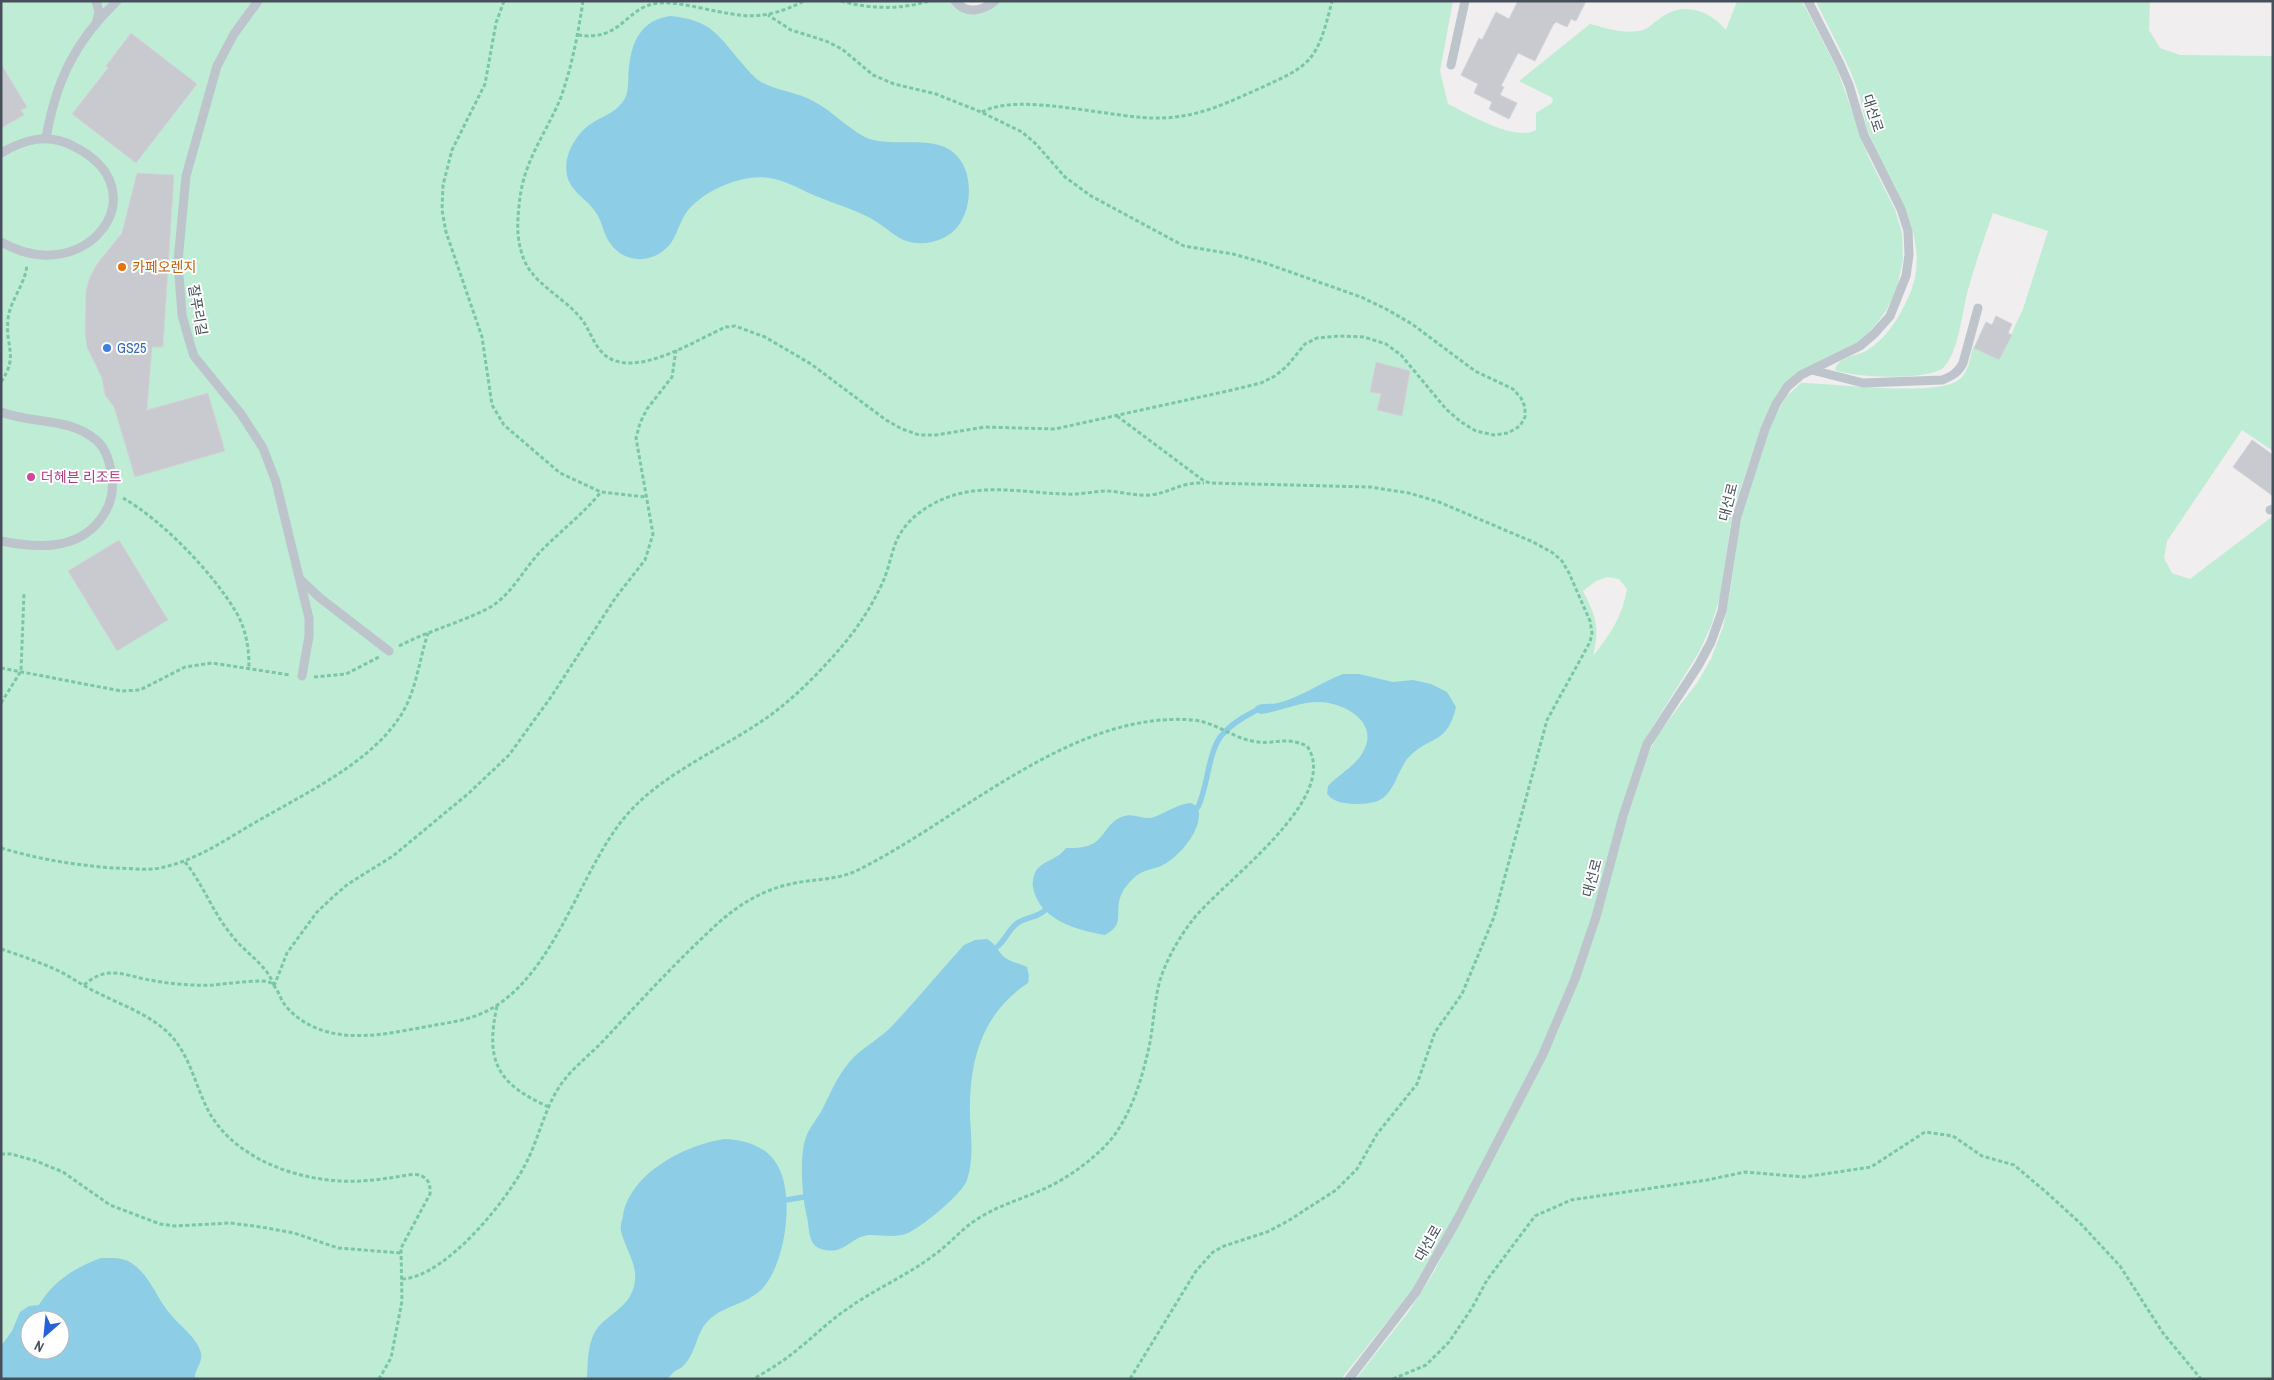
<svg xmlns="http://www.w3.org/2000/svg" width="2274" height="1380" font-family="'Archivo Narrow','Noto Sans KR',sans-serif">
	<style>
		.green { fill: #bfecd4; fill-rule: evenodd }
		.water { fill: #8ecde6; fill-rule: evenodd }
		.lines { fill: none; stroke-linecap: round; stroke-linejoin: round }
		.stream { stroke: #8ecde6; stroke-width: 5.5 }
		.building { fill: #c8cad0; stroke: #d2d4d9 }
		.path { stroke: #79c7a7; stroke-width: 3; stroke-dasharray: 4 2.5; stroke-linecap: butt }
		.service { stroke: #bdc4cc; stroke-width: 9 }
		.food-dot { fill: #e8710a; stroke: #fff; stroke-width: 2 }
		.shop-dot { fill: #3f7fe0; stroke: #fff; stroke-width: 2 }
		.hotel-dot { fill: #d1479c; stroke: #fff; stroke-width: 2 }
		.labels { text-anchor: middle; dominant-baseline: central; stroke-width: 4; stroke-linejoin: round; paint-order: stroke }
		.street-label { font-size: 14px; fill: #47505a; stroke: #fff }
		.food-label { font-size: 14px; fill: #c56008; stroke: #fff; text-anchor: start }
		.shop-label { font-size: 14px; fill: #366cbe; stroke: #fff; text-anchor: start }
		.hotel-label { font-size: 14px; fill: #b23c85; stroke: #fff; text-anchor: start }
	</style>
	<rect width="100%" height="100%" fill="#f0eeee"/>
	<g class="green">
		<path d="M1 1H951C970 15 981 21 999 1H1453L1440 71 1448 104C1469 114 1514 142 1536 130V113L1552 103 1553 99 1551 97 1519 81 1590 24C1605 28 1623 34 1639 31 1648 30 1654 22 1662 17 1684 1 1710 11 1726 30L1737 1H1802L1837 69 1868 156 1895 210 1902 233 1903 259 1897 288 1886 311 1873 328 1858 342 1796 374 1783 385 1774 399 1761 427 1732 515 1720 597 1711 626 1699 652 1645 739 1583 947 1570 983 1542 1047 1447 1230 1413 1289 1341 1379H1ZM1607 577 1619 579 1627 589C1623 615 1610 635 1593 656 1600 628 1596 616 1583 591L1596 581ZM30 1320H60V1350H30Z"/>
		<path d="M1816 1H2150L2149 30 2160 48 2180 55 2273 56V451L2242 430 2167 541 2164 558 2172 573 2190 579 2273 516V1379H1356L1409 1311 1434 1272 1558 1031 1593 936 1625 824 1649 752 1658 734 1697 683 1711 659 1723 627 1729 598 1742 512 1758 459 1773 419 1787 396 1801 383C1832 383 1939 398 1960 379 1969 371 1970 358 1973 347L1999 360 2023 309 2048 231 1993 213C1984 239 1975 264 1968 290 1962 311 1959 351 1944 367 1930 381 1854 378 1835 370 1838 357 1856 356 1866 351 1886 339 1899 318 1908 298 1935 242 1893 188 1871 138 1864 123 1863 106 1858 91 1848 61 1829 30 1816 1Z"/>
	</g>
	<g class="water">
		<path d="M670 16C711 20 717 34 741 62 747 69 753 77 761 82 777 91 797 92 813 101 831 110 845 126 863 136 888 150 932 133 954 153 973 169 973 205 959 225 948 240 928 246 910 242 896 239 885 226 872 219 856 210 838 205 821 198 804 192 787 180 769 178 744 174 711 188 693 205 681 215 679 231 671 243 655 264 625 265 610 243 604 235 603 226 599 218 592 202 574 195 568 179 561 158 576 132 594 122 603 116 614 113 621 104 631 93 627 80 629 67 632 40 642 20 670 16Z"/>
		<path d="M1343 674H1359L1393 682 1413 680 1431 684 1447 692 1456 707C1447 746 1429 735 1408 758 1404 762 1401 770 1398 775 1388 799 1380 804 1355 804 1343 803 1335 803 1327 794L1328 786C1340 773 1358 765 1365 748 1377 720 1343 703 1320 702 1300 701 1280 712 1260 714L1255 711V707C1262 702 1270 705 1278 703 1301 697 1320 683 1343 674Z"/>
		<path d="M1191 803 1198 807C1204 826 1184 851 1168 862 1159 869 1144 869 1136 876 1130 881 1122 890 1120 898 1115 915 1125 924 1105 935 1076 930 1039 920 1033 887 1032 882 1034 872 1038 868 1046 860 1058 859 1066 848 1110 850 1098 825 1124 816 1133 813 1142 819 1151 818 1165 814 1176 804 1191 803Z"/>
		<path d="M987 939C996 944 997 950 1004 957 1010 962 1019 963 1027 967L1029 976 1028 983C981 1014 969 1062 970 1116 971 1137 974 1159 967 1180 963 1193 922 1227 908 1233 897 1238 882 1235 870 1235 851 1236 846 1254 825 1250 807 1247 810 1230 807 1217 802 1197 799 1156 806 1137 810 1126 818 1118 823 1108 832 1089 840 1071 855 1056 866 1046 880 1038 891 1027 916 1001 939 972 964 945L975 940Z"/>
		<path d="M724 1139C741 1139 763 1145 774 1160 797 1189 786 1264 762 1289 746 1305 721 1306 707 1322 696 1334 696 1353 684 1365 682 1368 678 1369 675 1371 672 1373 669 1378 667 1379 663 1380 656 1379 652 1379 630 1379 609 1379 587 1379 588 1359 587 1336 603 1322 613 1313 627 1305 632 1292 642 1268 626 1252 621 1231 620 1226 622 1220 623 1216 630 1173 685 1145 724 1139Z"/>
		<path d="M101 1258C110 1258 119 1257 128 1261 149 1272 156 1298 171 1315 180 1326 195 1336 200 1350 205 1362 194 1368 195 1379H1V1346L12 1331 20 1312 29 1306 39 1305C53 1281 76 1267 101 1258ZM30 1320H60V1350H30Z"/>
	</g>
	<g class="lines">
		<g class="stream">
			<path d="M1198 807C1208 786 1208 753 1221 736 1230 725 1243 717 1255 711"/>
			<path d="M998 946C1006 939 1010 927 1019 922 1029 916 1037 918 1045 910"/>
			<path d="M786 1200 804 1197"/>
		</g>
	</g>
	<g class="building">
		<path d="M1518 1H1586L1576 21 1571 19 1567 27 1556 22 1553 25 1535 61 1518 53 1501 86 1504 87 1500 95 1517 103 1509 119 1489 109 1492 102 1474 93 1478 84 1461 75 1479 38 1482 40 1496 12 1509 19Z"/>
		<path d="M131 33 197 84 136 163 72 114 108 68 106 66Z"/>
		<path d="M1 64 27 107 21 110 24 115 1 128Z"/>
		<path d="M137 173 174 175 163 347H152L147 410 208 393 225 451 135 477 114 407 105 395 102 378 87 347 85 332 86 290 90 277 97 264 122 233Z"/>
		<path d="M1996 316 2012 324 2008 333 2012 335 1999 360 1974 348 1986 322 1992 325Z"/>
		<path d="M1376 362 1410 371 1402 416 1377 410 1381 394 1370 392Z"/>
		<path d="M2252 440 2273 455V496L2233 467Z"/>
		<path d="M119 540 168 620 117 651 68 571Z"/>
	</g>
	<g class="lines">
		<g class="path">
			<path d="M504 1 496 23 485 84 452 150 443 185 442 210 446 232 482 337 492 405 504 425 560 473 601 492 646 497"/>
			<path d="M583 1C578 34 572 66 561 97 551 122 536 144 527 169 521 185 519 202 518 218 517 234 519 251 527 266 539 286 563 298 579 316 590 328 593 346 606 356 637 379 697 339 726 327L735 326 765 337 811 364 886 420 902 429 919 435H936L985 427 1055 429 1232 390 1261 383 1275 376 1287 366 1305 344 1317 338 1339 336 1364 337 1386 344 1401 355 1446 409 1461 422 1476 431 1494 435 1508 433 1520 426 1525 417V407L1521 398 1513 389 1475 371 1412 324 1386 309 1361 297 1265 263 1233 254 1184 246 1091 196 1065 177 1036 144 1022 132 981 112 936 94 894 84 873 75 842 49 826 41 791 30 768 15"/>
			<path d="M841 1C870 9 899 10 929 1"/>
			<path d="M578 35C623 42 625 6 659 3 673 2 687 5 701 8 745 17 762 22 804 1"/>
			<path d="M982 112C1020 91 1116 120 1162 118 1197 117 1225 104 1256 90 1312 65 1317 62 1332 1"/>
			<path d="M1 382C19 356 5 347 8 319 10 300 25 285 27 265"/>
			<path d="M1117 416 1204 481 1210 483 1370 487 1409 493 1439 502 1533 542 1553 553 1562 561 1569 573 1590 621 1592 633 1590 642 1547 720 1494 917 1462 994 1435 1032 1417 1084 1377 1134 1357 1169 1336 1190 1288 1221 1267 1232 1224 1246 1213 1252 1196 1271 1130 1379"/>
			<path d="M123 498C162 520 213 573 236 612 246 629 249 648 249 667"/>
			<path d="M399 646C428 631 459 623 487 609 512 596 524 567 544 548 563 529 584 513 601 492"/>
			<path d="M1 668 121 691 140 690 185 667 212 663 290 675"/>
			<path d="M314 677 346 674 379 657"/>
			<path d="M1 703 21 671 24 592"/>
			<path d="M1 848C38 859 74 865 113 868 126 868 141 870 154 869 197 862 227 838 263 818 308 792 370 762 399 718 416 694 419 660 428 633"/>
			<path d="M185 862C203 884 212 911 230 933 244 953 265 962 274 985"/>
			<path d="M1 949C22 956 42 963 61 972 74 979 85 987 98 993 120 1004 145 1013 164 1029 190 1051 194 1084 209 1112 237 1162 306 1184 361 1181 379 1180 396 1177 414 1174 426 1176 431 1181 430 1194L401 1248 402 1301 391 1358 379 1379"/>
			<path d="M84 985C91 979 99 974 109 973 122 972 137 978 150 980 171 984 193 986 213 985 225 984 261 979 269 982 278 986 279 998 285 1005 290 1012 299 1019 306 1023 344 1045 390 1033 430 1026 446 1023 463 1021 478 1015 549 987 575 884 618 826 653 777 716 753 765 719 791 701 816 676 837 652 854 633 869 611 880 588 888 573 890 557 896 542 904 522 923 508 941 500 980 482 1025 493 1066 494 1080 495 1094 491 1108 491 1122 492 1136 496 1150 495 1170 493 1180 482 1204 483"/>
			<path d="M274 986 287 953 317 912 334 896 348 884 393 856 469 793 509 755 551 697 616 597 645 560 653 534 636 438 640 423 647 409 672 377 676 350"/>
			<path d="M497 1006C485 1061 497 1084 549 1107"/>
			<path d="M1 1154H11L36 1161 63 1172 110 1205 160 1224 175 1226 230 1223 261 1227 294 1233 338 1248 401 1253"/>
			<path d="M402 1279C447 1277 512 1195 529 1157 541 1131 547 1101 565 1079 576 1065 592 1053 605 1039 641 1000 677 961 716 925 739 904 764 889 795 883 816 879 836 880 856 871 960 820 1072 710 1193 720 1215 722 1231 737 1252 741 1273 746 1283 735 1307 746 1343 799 1220 883 1191 922 1179 938 1168 957 1161 977 1154 999 1154 1024 1149 1047 1141 1083 1128 1126 1100 1151 1085 1165 1067 1178 1048 1187 1026 1198 1001 1204 979 1218 962 1228 950 1244 934 1255 908 1275 877 1288 850 1307 831 1319 816 1335 798 1349 784 1361 769 1370 753 1379"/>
			<path d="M1393 1379 1426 1365 1449 1342 1472 1308 1487 1280 1535 1216 1571 1200 1707 1180 1745 1172 1804 1177 1871 1167 1925 1132 1953 1136 1982 1156 2014 1165 2046 1192 2080 1223 2120 1266 2163 1333 2201 1379"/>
		</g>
		<g class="service">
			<path d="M96 1 99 11 97 20"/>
			<path d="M258 1 234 34 217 66 186 176 178 261 182 315 189 340 194 356 241 414 263 448 276 482 309 618V636L302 676"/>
			<path d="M955 1C967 15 982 11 995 1"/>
			<path d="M1451 65 1465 1"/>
			<path d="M46 138C56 81 75 41 117 1"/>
			<path d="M1 153C25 139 48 133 73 146 163 190 86 291 1 242"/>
			<path d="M1812 370 1863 383 1942 380C1952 376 1958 373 1963 363L1978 308"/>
			<path d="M1 412C32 424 69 417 96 440 107 449 110 464 112 478 114 494 110 507 100 520 76 551 36 548 1 541"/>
			<path d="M2270 510 2273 509"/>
			<path d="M302 581 320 598 389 651"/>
			<path d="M1349 1379 1416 1292 1457 1220 1543 1054 1575 979 1596 917 1623 816 1647 744 1698 666 1711 642 1722 611 1737 516 1765 429 1776 404 1787 387 1801 375 1860 346 1875 333 1890 316 1906 276 1909 255 1908 231 1901 209 1864 135 1849 85 1840 64 1808 1"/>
		</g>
	</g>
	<circle class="food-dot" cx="122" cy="267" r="5"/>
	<circle class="shop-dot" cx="107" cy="348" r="5"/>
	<circle class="hotel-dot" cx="31" cy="477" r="5"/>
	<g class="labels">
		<g class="street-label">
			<text transform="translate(1873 113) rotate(72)">대선로</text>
			<text transform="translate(198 310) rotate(80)">잘푸리길</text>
			<text transform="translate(1728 502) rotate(-76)">대선로</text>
			<text transform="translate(1592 878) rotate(-75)">대선로</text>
			<text transform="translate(1428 1243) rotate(-60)">대선로</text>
		</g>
		<g class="food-label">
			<text x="132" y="267">카페오렌지</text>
		</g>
		<g class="shop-label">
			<text x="117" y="348">GS25</text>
		</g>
		<g class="hotel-label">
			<text x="41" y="477">더헤븐 리조트</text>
		</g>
	</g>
	<rect width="2274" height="1380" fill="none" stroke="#47505a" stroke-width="5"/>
	<g transform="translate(45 1335) rotate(207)"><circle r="24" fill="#ffffff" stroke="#b5b9bd"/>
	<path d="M0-4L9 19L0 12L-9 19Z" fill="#2563d4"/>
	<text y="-8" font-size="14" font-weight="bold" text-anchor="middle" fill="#47505a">N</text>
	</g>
</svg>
